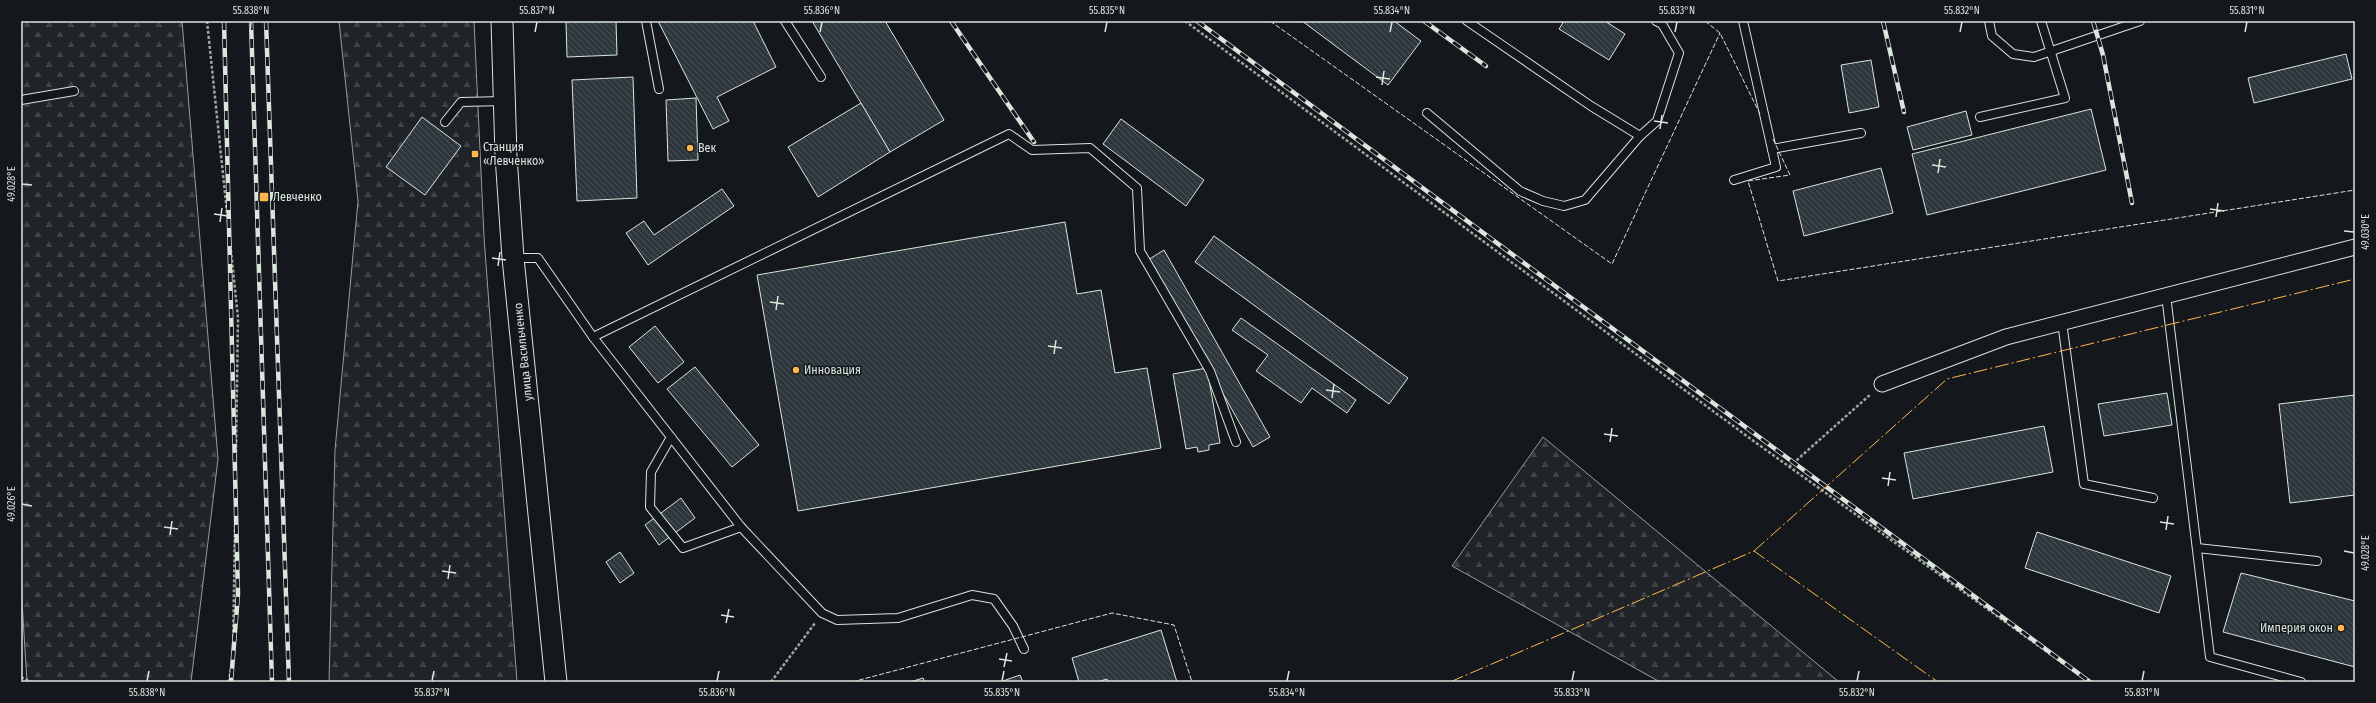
<svg xmlns="http://www.w3.org/2000/svg" width="2376" height="703" font-family="'Fira Sans Condensed',sans-serif">
	<style>
		.forest { fill: url(#forest-firs); stroke: #939e99 }
		.building { fill: url(#building-back-hatch); stroke: #d8e6dc }
		.lines { fill: none; stroke-linecap: round; stroke-linejoin: round }
		.lane-casing { stroke: #d8e6dc; stroke-width: 10 }
		.street-casing { stroke: #d8e6dc; stroke-width: 17 }
		.secondary-casing { stroke: #d8e6dc; stroke-width: 23 }
		.path { stroke: #9da8a2; stroke-width: 2.5; stroke-dasharray: 3 2; stroke-linecap: butt }
		.lane { stroke: #14181c; stroke-width: 8 }
		.street { stroke: #14181c; stroke-width: 15 }
		.secondary { stroke: #14181c; stroke-width: 21 }
		.rail-casing { stroke: #d8e6dc; stroke-width: 4.5 }
		.rail { stroke: #14181c; stroke-width: 3; stroke-dasharray: 9; stroke-linecap: butt }
		.fence { stroke: #d8e6dc; stroke-width: 1; stroke-dasharray: 5 2; stroke-linecap: butt }
		.power { stroke: #ffb74d; stroke-width: 1; stroke-dasharray: 14 3 2 3; stroke-linecap: butt }
		.ticks { fill: none; stroke: #d8e6dc; stroke-width: 1.5 }
		.poi-dot { fill: #ffb74d; stroke: #14181c; stroke-width: 1.5 }
		.labels { text-anchor: middle; dominant-baseline: central; stroke-width: 3; stroke-linejoin: round; paint-order: stroke }
		.poi-label { font-size: 12px; fill: #d8e6dc; stroke: #14181c; text-anchor: start }
		.street-label { font-size: 12px; fill: #d8e6dc; stroke: #14181c }
		.neatline { fill: none; stroke: #d8e6dc; stroke-width: 1.5 }
		.ticks-label { font-size: 10px; text-anchor: middle; fill: #d8e6dc }
	</style>
	<defs>
		<pattern id="forest-firs" width="22" height="20" patternUnits="userSpaceOnUse"><rect width="22" height="20" fill="#202428"/><path d="M5 1l3.5 6h-7zM16 11l3.5 6h-7z" fill="#404447"/></pattern>
		<pattern id="building-back-hatch" width="6" height="6" patternUnits="userSpaceOnUse"><rect width="6" height="6" fill="#2c363c"/><path d="M-1 5l2 2M0 0l6 6M5-1l2 2" fill="none" stroke="#4a5358"/></pattern>
	</defs>
	<rect width="100%" height="100%" fill="#14181c"/>
	<g class="forest">
		<path d="M21 21H182L218 459 191 682H27L21 586Z"/>
		<path d="M339 21H474L484 237 517 682H329L335 450 358 201Z"/>
		<path d="M1543 437 1839 682H1660L1452 566Z"/>
	</g>
	<g class="building">
		<path d="M566 21H616L617 55 567 57Z"/>
		<path d="M658 21H753L776 67 717 97 729 121 713 129Z"/>
		<path d="M812 21H885L944 120 890 152Z"/>
		<path d="M1302 21H1394L1421 41 1388 85Z"/>
		<path d="M1564 21H1605L1625 34 1609 60 1559 29Z"/>
		<path d="M2346 54 2352 79 2254 103 2248 78Z"/>
		<path d="M1871 60 1879 107 1849 113 1841 65Z"/>
		<path d="M633 77 637 198 577 201 572 80Z"/>
		<path d="M696 98 698 160 668 161 666 100Z"/>
		<path d="M861 103 890 152 818 197 788 147Z"/>
		<path d="M2091 109 2106 170 1927 215 1912 154Z"/>
		<path d="M1966 111 1972 135 1913 150 1907 127Z"/>
		<path d="M422 117 461 146 425 195 386 167Z"/>
		<path d="M1121 119 1204 180 1186 206 1103 144Z"/>
		<path d="M1881 168 1893 213 1804 236 1793 191Z"/>
		<path d="M722 189 734 206 648 265 626 233 644 221 654 235Z"/>
		<path d="M1065 222 1077 294 1101 290 1115 373 1147 368 1161 448 798 511 757 275Z"/>
		<path d="M1214 236 1408 378 1389 404 1195 262Z"/>
		<path d="M1164 250 1270 437 1253 447 1148 260Z"/>
		<path d="M1241 318 1356 400 1347 413 1312 388 1301 403 1256 371 1268 355 1232 330Z"/>
		<path d="M655 326 684 362 658 383 629 347Z"/>
		<path d="M695 367 759 445 732 467 667 389Z"/>
		<path d="M1207 368 1220 443 1209 445V450L1198 452 1197 447 1186 449 1173 374Z"/>
		<path d="M2167 393 2172 425 2104 436 2098 404Z"/>
		<path d="M2355 395V495L2290 503 2279 404Z"/>
		<path d="M2044 426 2053 472 1913 499 1904 453Z"/>
		<path d="M681 498 695 518 659 545 645 525Z"/>
		<path d="M2037 532 2171 576 2159 613 2025 568Z"/>
		<path d="M620 552 634 573 620 583 606 562Z"/>
		<path d="M2241 573 2355 601V667L2223 632Z"/>
		<path d="M1161 630 1177 682H1108L1107 679 1097 682H1079L1072 658Z"/>
		<path d="M1020 675 1023 682H1000Z"/>
		<path d="M923 678 925 682H910Z"/>
	</g>
	<g class="lines">
		<g class="lane-casing">
			<g id="lane">
				<path d="M646 21 659 89"/>
				<path d="M785 21 821 77"/>
				<path d="M1467 21 1591 106 1640 136 1657 121 1679 53 1662 24 1656 21"/>
				<path d="M1989 21 1992 36 2013 54 2034 57 2140 21"/>
				<path d="M21 100 74 91"/>
				<path d="M1427 113 1520 191 1543 201 1564 206 1585 200 1640 136"/>
				<path d="M1980 117 2065 98 2041 21"/>
				<path d="M445 122 461 102 505 101"/>
				<path d="M1772 149 1861 133"/>
				<path d="M1734 180 1776 167 1743 21"/>
				<path d="M514 258H538L593 337 741 527 822 613 837 620 898 618 972 595 994 599 1013 626 1024 649"/>
				<path d="M2166 295 2210 657 2301 682"/>
				<path d="M2062 322 2084 484 2153 498"/>
				<path d="M593 337 1009 134 1032 150 1090 148 1137 188 1140 251 1210 371 1236 442"/>
				<path d="M671 437 651 472 650 507 683 548 741 527"/>
				<path d="M2197 548 2317 561"/>
			</g>
		</g>
		<g class="street-casing">
			<path id="street" d="M1882 384 2006 337 2355 247"/>
		</g>
		<g class="secondary-casing">
			<path id="secondary" d="M502 21 506 156 513 258 556 682"/>
		</g>
		<g class="path">
			<path d="M207 21 238 318 233 655 229 682"/>
			<path d="M1185 21 1759 445 2089 682"/>
			<path d="M1789 467 1871 394"/>
			<path d="M21 677 31 682"/>
			<path d="M771 682 815 623"/>
		</g>
		<use href="#lane" class="lane"/>
		<use href="#street" class="street"/>
		<use href="#secondary" class="secondary"/>
		<g class="rail-casing">
			<g id="rail">
				<path d="M224 21 238 594 231 682"/>
				<path d="M251 21 272 682"/>
				<path d="M266 21 289 682"/>
				<path d="M951 21 1034 142"/>
				<path d="M1197 21 2090 682"/>
				<path d="M1424 21 1486 66"/>
				<path d="M1883 21 1904 112"/>
				<path d="M2093 21 2103 55 2132 203"/>
			</g>
		</g>
		<use href="#rail" class="rail"/>
		<g class="fence">
			<path d="M1270 21 1612 264 1720 33"/>
			<path d="M1705 21 1720 33 1760 114"/>
			<path d="M1773 139 1790 175 1748 181 1778 281 2355 190"/>
			<path d="M852 682 1112 613 1174 625 1192 682"/>
		</g>
		<g class="power">
			<path d="M1754 551 1947 379 2355 279"/>
			<path d="M1450 682 1754 551 1938 682"/>
		</g>
	</g>
	<path class="ticks" d="M250 32 251 22M535 32 537 22M820 32 822 22M1105 32 1107 22M1390 32 1392 22M1675 32 1677 22M1960 32 1962 22M2245 32 2247 22M1376 77 1390 79M1382 85 1384 71M1654 121 1668 123M1660 129 1662 115M1932 165 1946 167M1938 173 1940 159M22 184 32 185M2210 209 2224 211M214 214 228 216M2216 217 2218 203M220 222 222 208M2344 231 2354 232M492 258 506 260M498 266 500 252M770 302 784 304M776 310 778 296M1048 346 1062 348M1054 354 1056 340M1326 390 1340 392M1332 398 1334 384M1604 434 1618 436M1610 442 1612 428M1882 478 1896 480M1888 486 1890 472M22 504 32 506M2160 522 2174 524M164 527 178 529M2166 530 2168 516M170 535 172 521M2344 551 2354 553M442 571 456 573M448 579 450 565M721 615 734 617M726 623 729 609M999 659 1012 661M1004 667 1007 653M147 681 149 671M432 681 434 671M717 681 719 671M1002 681 1004 671M1287 681 1289 671M1572 681 1574 671M1857 681 1859 671M2142 681 2144 671"/>
	<g class="poi-dot">
		<circle cx="690" cy="148" r="4"/>
		<rect x="471" y="150" width="8" height="8" rx="2"/>
		<rect x="259" y="192" width="10" height="10" rx="2"/>
		<circle cx="796" cy="370" r="4"/>
		<circle cx="2341" cy="628" r="4"/>
	</g>
	<g class="labels">
		<g class="poi-label">
			<text x="483" y="147">Станция<tspan x="483" dy="14">«Левченко»</tspan></text>
			<text x="698" y="148">Век</text>
			<text x="273" y="197">Левченко</text>
			<text x="804" y="370">Инновация</text>
			<text x="2333" y="628" text-anchor="end">Империя окон</text>
		</g>
		<g class="street-label">
			<text transform="translate(523 352) rotate(-96)">улица Васильченко</text>
		</g>
	</g>
	<rect width="2376" height="703" fill="none" stroke="#14181c" stroke-width="44"/>
	<rect x="22" y="22" width="2332" height="659" class="neatline"/>
	<g class="ticks-label">
		<text x="251" y="14">55.838°N</text>
		<text x="537" y="14">55.837°N</text>
		<text x="822" y="14">55.836°N</text>
		<text x="1107" y="14">55.835°N</text>
		<text x="1392" y="14">55.834°N</text>
		<text x="1677" y="14">55.833°N</text>
		<text x="1962" y="14">55.832°N</text>
		<text x="2247" y="14">55.831°N</text>
		<text transform="translate(11 184) rotate(-90)" y="4">49.028°E</text>
		<text transform="translate(2365 232) rotate(-90)" y="4">49.030°E</text>
		<text transform="translate(11 504) rotate(-90)" y="4">49.026°E</text>
		<text transform="translate(2365 553) rotate(-90)" y="4">49.028°E</text>
		<text x="147" y="696">55.838°N</text>
		<text x="432" y="696">55.837°N</text>
		<text x="717" y="696">55.836°N</text>
		<text x="1002" y="696">55.835°N</text>
		<text x="1287" y="696">55.834°N</text>
		<text x="1572" y="696">55.833°N</text>
		<text x="1857" y="696">55.832°N</text>
		<text x="2142" y="696">55.831°N</text>
	</g>
</svg>
